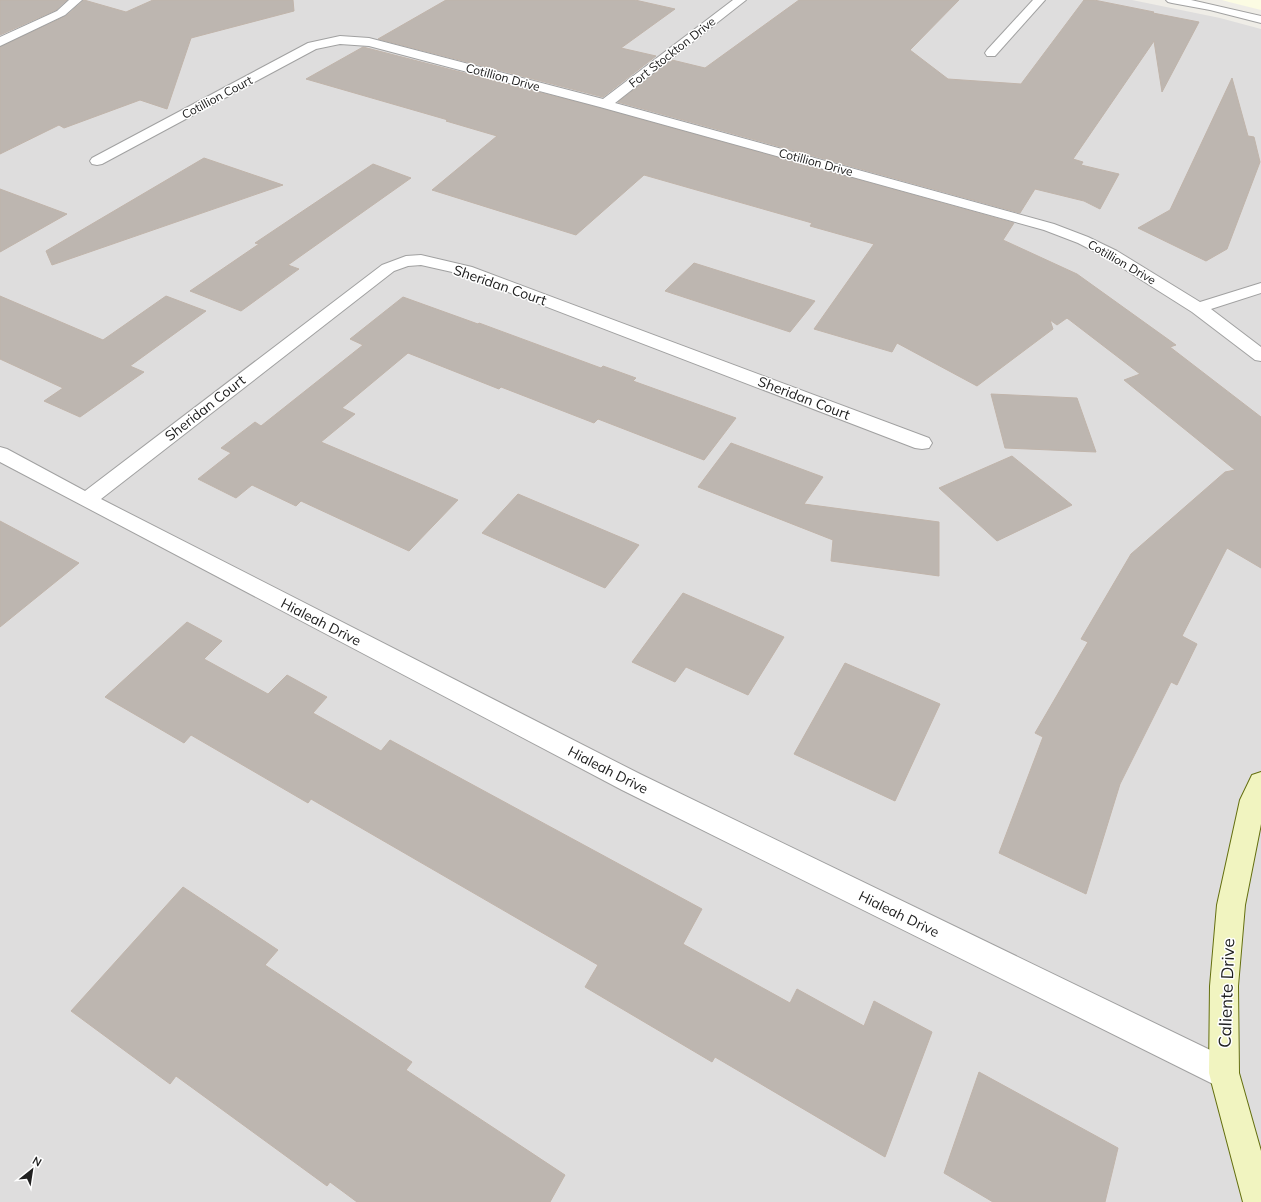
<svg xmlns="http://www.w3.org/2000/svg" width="1261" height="1202" font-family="Mulish,sans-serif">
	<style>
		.residential { fill: #dedddd }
		.education { fill: #fcfce3 }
		.building { fill: #bdb6b0; stroke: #c0b4aa }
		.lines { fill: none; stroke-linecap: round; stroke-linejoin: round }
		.street-casing { stroke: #a1a1a1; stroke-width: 2 }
		.secondary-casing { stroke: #646f0f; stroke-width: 2 }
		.street { fill: #fff; fill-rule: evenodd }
		.secondary { fill: #f1f4c0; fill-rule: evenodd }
		.labels { text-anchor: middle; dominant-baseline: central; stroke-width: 3; stroke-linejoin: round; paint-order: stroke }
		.far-street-label { font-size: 12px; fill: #202020; stroke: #fff }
		.street-label { font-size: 14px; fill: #202020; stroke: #fff }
		.near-street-label { font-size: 17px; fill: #202020; stroke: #fff }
	</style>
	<rect width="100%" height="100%" fill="#efede7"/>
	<path class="residential" d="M0 0H1132L1220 18 1261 29V1202H0Z"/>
	<path class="education" d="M1222 0H1261V10L1229 2Z"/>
	<g class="building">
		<path d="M0 0H67L56 10 0 35Z"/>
		<path d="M84 0 126 12 153 0H293L294 11 191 38 167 109 140 100 64 128 59 125 0 154V47L66 16Z"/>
		<path d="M446 0H635L675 9 621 48 656 56 603 97 378 39Z"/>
		<path d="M799 0H959L910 50 948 79 1021 84 1084 0H1094L1154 12 1153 13 1199 22 1162 92 1154 41 1073 159 1083 162 1081 165 1119 174 1100 209 1084 201 1035 189 1020 213 618 102 672 60 705 68Z"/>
		<path d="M363 47 600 108 1014 223 1003 240 1077 274 1176 345 1170 347 1261 417V568L1227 548 1182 636 1197 644 1177 685 1171 682 1120 784 1086 894 999 853 1043 737 1035 733 1088 642 1081 639 1131 554 1225 472 1235 470 1124 380 1140 374 1067 318 1057 325 1050 320 1053 329 977 386 897 343 892 352 814 329 874 244 810 226 812 223 644 175 576 235 432 190 497 136 446 121 448 120 306 79Z"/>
		<path d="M1232 78 1248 136 1254 137 1260 162 1227 249 1206 261 1138 228 1170 210Z"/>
		<path d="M204 158 283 185 52 265 46 251Z"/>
		<path d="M373 164 411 178 288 265 299 269 241 311 190 291 259 244 255 243Z"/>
		<path d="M0 189 67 214 0 252Z"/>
		<path d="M694 263 815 301 790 332 665 291Z"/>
		<path d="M0 296 103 340 166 296 206 311 130 366 144 372 80 417 44 401 63 388 0 359Z"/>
		<path d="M403 297 478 324 479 323 601 368 603 366 636 378 633 381 736 418 704 460 598 419 594 423 501 387 499 389 408 353 342 408 355 414 321 442 458 500 409 551 301 501 296 506 252 485 236 498 198 479 231 453 221 448 255 422 261 426 363 345 350 339Z"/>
		<path d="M991 394 1077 398 1096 452 1005 448Z"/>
		<path d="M731 443 823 477 804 504 939 522V576L831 561 833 540 698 487Z"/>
		<path d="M1012 456 1072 505 997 541 939 488Z"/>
		<path d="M518 494 639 545 605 588 482 533Z"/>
		<path d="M0 521 79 563 0 627Z"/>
		<path d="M683 593 784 637 748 695 686 667 675 682 632 662Z"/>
		<path d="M187 622 222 641 204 659 268 694 287 675 327 697 313 713 381 751 390 740 702 909 683 944 790 1003 797 989 864 1026 874 1001 932 1032 885 1157 715 1057 712 1062 585 987 598 965 311 799 308 803 191 735 184 743 105 697Z"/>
		<path d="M845 663 940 704 895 801 794 754Z"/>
		<path d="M183 887 278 950 265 965 412 1062 406 1070 565 1175 550 1202H357L330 1182 327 1186 176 1076 170 1084 71 1011Z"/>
		<path d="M979 1072 1118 1148 1105 1202H993L944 1173Z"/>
	</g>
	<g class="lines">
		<g class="street-casing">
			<g id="street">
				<path d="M69 0H82L65 15 0 46V37L57 11Z"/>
				<path d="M733 0H746L615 103 1054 224 1088 237 1117 251 1200 302 1261 283V293L1211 309 1261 347V361L1255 360 1192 312 1105 257 1078 243 1044 230 600 107 369 46 340 44 316 49 102 164 97 165 92 164 90 161 92 158 308 43 340 36 369 38 603 99Z"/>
				<path d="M1033 0H1045L995 56H987L985 53 987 50Z"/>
				<path d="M1166 0H1191L1261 16V23L1210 10 1172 3 1168 2Z"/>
				<path d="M421 255 472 267 929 438 932 443 929 448 922 449 915 448 461 274 421 265 408 266 394 271 101 499 640 774 1235 1062 1239 1073 1235 1084 1224 1088 1213 1084 622 790 0 462V447L7 449 85 491 382 265 406 256Z"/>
			</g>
		</g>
		<g class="secondary-casing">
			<path id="secondary" d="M1261 772V824L1245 905 1238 986 1239 1073 1261 1151V1202H1243L1209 1073 1210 986 1217 905 1240 800 1252 775Z"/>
		</g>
		<use href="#street" class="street"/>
		<use href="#secondary" class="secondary"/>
	</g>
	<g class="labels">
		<g class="far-street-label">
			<text transform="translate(672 52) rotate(-38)">Fort Stockton Drive</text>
			<text transform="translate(503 77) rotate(15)">Cotillion Drive</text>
			<text transform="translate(217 97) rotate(-28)">Cotillion Court</text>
			<text transform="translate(816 162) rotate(15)">Cotillion Drive</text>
			<text transform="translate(1122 262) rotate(30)">Cotillion Drive</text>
		</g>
		<g class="street-label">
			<text transform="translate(500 285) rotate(19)">Sheridan Court</text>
			<text transform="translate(804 398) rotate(21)">Sheridan Court</text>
			<text transform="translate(205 408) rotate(-38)">Sheridan Court</text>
			<text transform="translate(321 622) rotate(27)">Hialeah Drive</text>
			<text transform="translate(608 770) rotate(27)">Hialeah Drive</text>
			<text transform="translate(899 914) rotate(26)">Hialeah Drive</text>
		</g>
		<g class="near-street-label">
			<text transform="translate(1226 993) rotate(-88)">Caliente Drive</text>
		</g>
	</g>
	<g transform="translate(32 1170) rotate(30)" stroke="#ffffff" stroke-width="3" paint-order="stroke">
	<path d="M0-3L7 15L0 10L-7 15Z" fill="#202020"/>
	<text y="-6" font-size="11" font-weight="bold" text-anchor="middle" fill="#202020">N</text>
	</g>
</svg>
